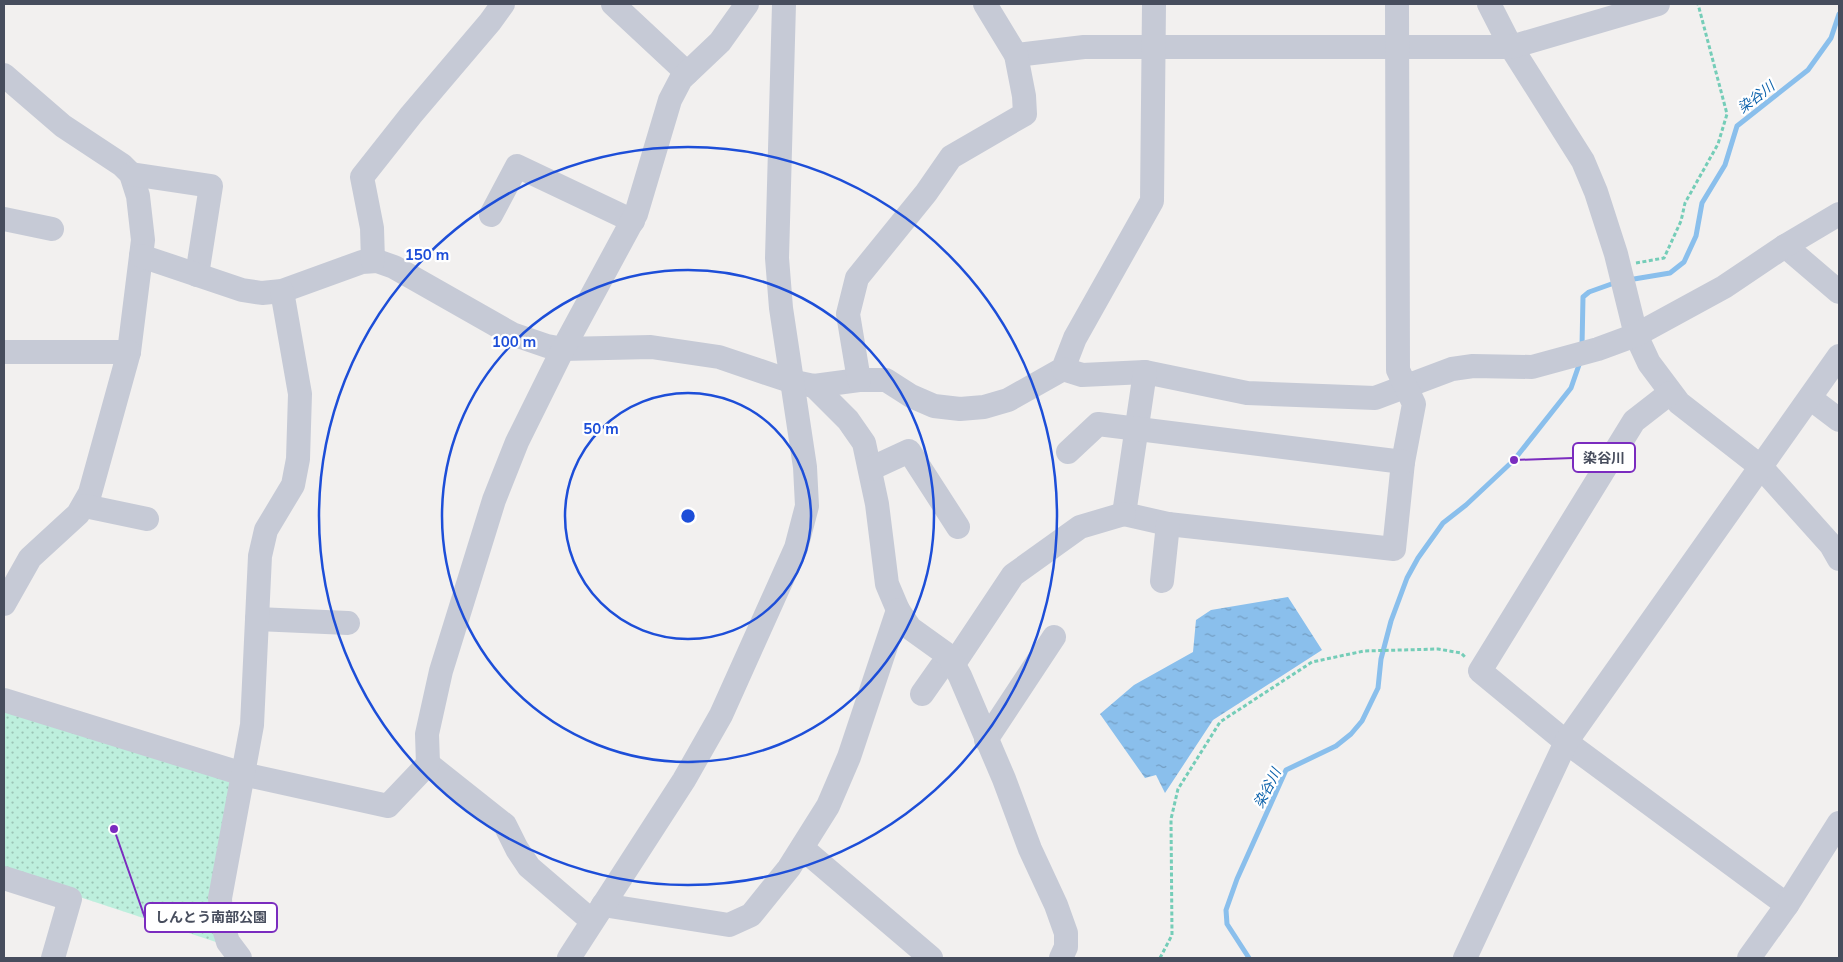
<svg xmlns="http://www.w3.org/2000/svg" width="1843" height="962" font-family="Mulish,'Noto Sans JP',sans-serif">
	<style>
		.park { fill: url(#park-dots) }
		.water { fill: url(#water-ripples) }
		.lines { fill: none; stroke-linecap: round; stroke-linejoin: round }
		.stream { stroke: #8abfec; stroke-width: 5 }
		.path { stroke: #75cdb8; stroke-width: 3; stroke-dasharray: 4 2.5; stroke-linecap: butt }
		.minor { stroke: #c6cad6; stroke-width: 24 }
		.ring { fill: none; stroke: #1d4ed8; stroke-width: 2.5 }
		.labels { text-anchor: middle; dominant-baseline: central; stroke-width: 4.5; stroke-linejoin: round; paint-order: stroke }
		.water-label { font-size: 14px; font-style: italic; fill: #0c62ab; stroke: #fff }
		.centre { fill: #1d4ed8; stroke: #fff; stroke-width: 2.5 }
		.ring-label { font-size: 15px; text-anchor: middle; font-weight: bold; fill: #1d4ed8; stroke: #fff; stroke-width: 4.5; stroke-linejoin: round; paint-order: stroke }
		.leader { fill: none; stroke: #7b2cbf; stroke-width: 2 }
		.callout-dot { fill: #7b2cbf; stroke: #fff; stroke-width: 2 }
		.callout { fill: #fff; stroke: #7b2cbf; stroke-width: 2 }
		.callout-label { font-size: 14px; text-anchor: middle; font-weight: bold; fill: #474d5d }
	</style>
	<defs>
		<pattern id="park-dots" width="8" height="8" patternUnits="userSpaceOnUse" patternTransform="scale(1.25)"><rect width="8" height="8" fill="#bdefdd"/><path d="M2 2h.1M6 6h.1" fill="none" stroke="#9bc4b6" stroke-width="1.8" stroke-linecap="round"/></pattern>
		<pattern id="water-ripples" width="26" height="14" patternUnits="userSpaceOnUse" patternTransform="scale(1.25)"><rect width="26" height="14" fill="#8abfec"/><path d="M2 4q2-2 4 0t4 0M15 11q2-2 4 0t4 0" fill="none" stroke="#739dc2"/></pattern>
	</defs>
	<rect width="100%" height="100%" fill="#f2f0ef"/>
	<path class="park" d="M4 707 229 776 230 786 219 943 4 872Z"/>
	<path class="water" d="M1288 597 1322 650 1213 720 1165 793 1156 775 1145 778 1100 714 1134 685 1193 652 1196 620 1211 610Z"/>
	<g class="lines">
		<g class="stream">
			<path d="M1628 280 1670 273 1684 262 1696 236 1702 203 1725 165 1737 126 1808 70 1831 38 1839 14"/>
			<path d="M1582 346 1583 297 1589 292 1617 282"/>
			<path d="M1249 958 1227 924 1226 910 1237 879 1286 770 1336 746 1351 734 1362 721 1378 688 1381 659 1391 621 1407 578 1418 558 1443 523 1466 505 1514 460 1571 388 1580 362"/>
		</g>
		<g class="path">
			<path d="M1636 263 1664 258 1681 221 1685 203 1718 144 1727 114 1698 4"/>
			<path d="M1160 958 1172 935 1171 819 1178 789 1220 722 1312 662 1364 651 1438 649 1461 653 1466 658"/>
		</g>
		<g class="minor">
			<path d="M613 4 687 73"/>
			<path d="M1489 4 1511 47 1583 161 1596 192 1616 254 1636 335 1649 363 1679 403 1761 467 1831 545 1839 559"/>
			<path d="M1016 55 1084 47H1511L1658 4"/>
			<path d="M4 75 63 126 122 165 131 174 138 196 143 240 129 352 90 493 78 514 30 558 4 604"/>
			<path d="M131 174 211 186 197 275"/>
			<path d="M491 215 517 166 633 221"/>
			<path d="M4 219 52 229"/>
			<path d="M1785 246 1839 292"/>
			<path d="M141 256 242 290 262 293 282 291 362 262 377 261 394 267 512 334 547 346 563 349 651 347 719 357 790 381 814 386 859 380H886L911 396 934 406 960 409 984 407 1008 400 1063 369 1075 338 1152 201 1154 4"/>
			<path d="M373 261 372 228 362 177 411 115 490 22 503 4"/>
			<path d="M4 352H129"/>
			<path d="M1063 369 1082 375 1145 372 1247 393 1375 398 1452 369 1473 366 1532 367 1598 349 1636 335 1724 287 1785 246 1839 214"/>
			<path d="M1145 372 1124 514 1168 524 1394 549 1403 462 1414 404 1398 370 1397 4"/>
			<path d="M859 380 848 314 857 278 926 193 951 157 1025 114 1024 96 1016 55 985 4"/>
			<path d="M814 386 848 420 864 443 877 504 887 584 898 610"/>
			<path d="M1670 393 1634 421 1480 671 1566 742 1787 905"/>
			<path d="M1810 398 1839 420"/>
			<path d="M1068 452 1098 424 1403 462"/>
			<path d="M870 469 909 451 958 527"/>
			<path d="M85 506 147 519"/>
			<path d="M1162 581 1168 524"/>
			<path d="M257 619 348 623"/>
			<path d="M922 694 941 667 953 665 1013 575 1080 527 1124 514"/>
			<path d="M4 700 243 774 388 806 428 764 505 825 517 849 529 867 592 921"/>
			<path d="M986 740 1054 637"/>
			<path d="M428 764 427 734 441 671 494 500 517 442 563 349 636 214 670 100 681 79 720 42 747 4"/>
			<path d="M802 848 931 958"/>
			<path d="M4 878 70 899 53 958"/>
			<path d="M603 905 729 925 751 915 789 868 828 806 849 757 898 610 910 628 949 656 960 676 1004 779 1030 849 1056 905 1066 933V947L1061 958"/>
			<path d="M240 958 228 942 221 919 220 898 252 725 260 556 266 530 293 485 298 459 300 394 282 291"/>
			<path d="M569 958 684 780 721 715 796 548 807 506 805 467 781 308 777 258 784 4"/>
			<path d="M1465 958 1566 742 1839 356"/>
			<path d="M1749 958 1787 905 1839 823"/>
		</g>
	</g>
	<g class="ring">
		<circle cx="688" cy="516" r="123"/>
		<circle cx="688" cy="516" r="246"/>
		<circle cx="688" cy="516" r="369"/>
	</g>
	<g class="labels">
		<g class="water-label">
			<text transform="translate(1756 97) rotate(-38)">染谷川</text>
			<text transform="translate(1267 788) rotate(-63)">染谷川</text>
		</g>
	</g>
	<circle cx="688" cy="516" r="8" class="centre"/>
	<g class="ring-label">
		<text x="427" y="260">150 m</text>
		<text x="514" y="347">100 m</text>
		<text x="601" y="434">50 m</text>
	</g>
	<path class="leader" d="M1514 460L1573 458M114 829L145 918"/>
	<g class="callout-dot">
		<circle cx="1514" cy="460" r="5"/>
		<circle cx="114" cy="829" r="5"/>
	</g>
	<g class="callout">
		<rect x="1573" y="443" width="62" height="29" rx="5"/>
		<rect x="145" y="903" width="132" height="29" rx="5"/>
	</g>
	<g class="callout-label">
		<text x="1604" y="463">染谷川</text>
		<text x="211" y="922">しんとう南部公園</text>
	</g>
	<rect width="1843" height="962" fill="none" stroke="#474d5d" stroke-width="10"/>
</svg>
